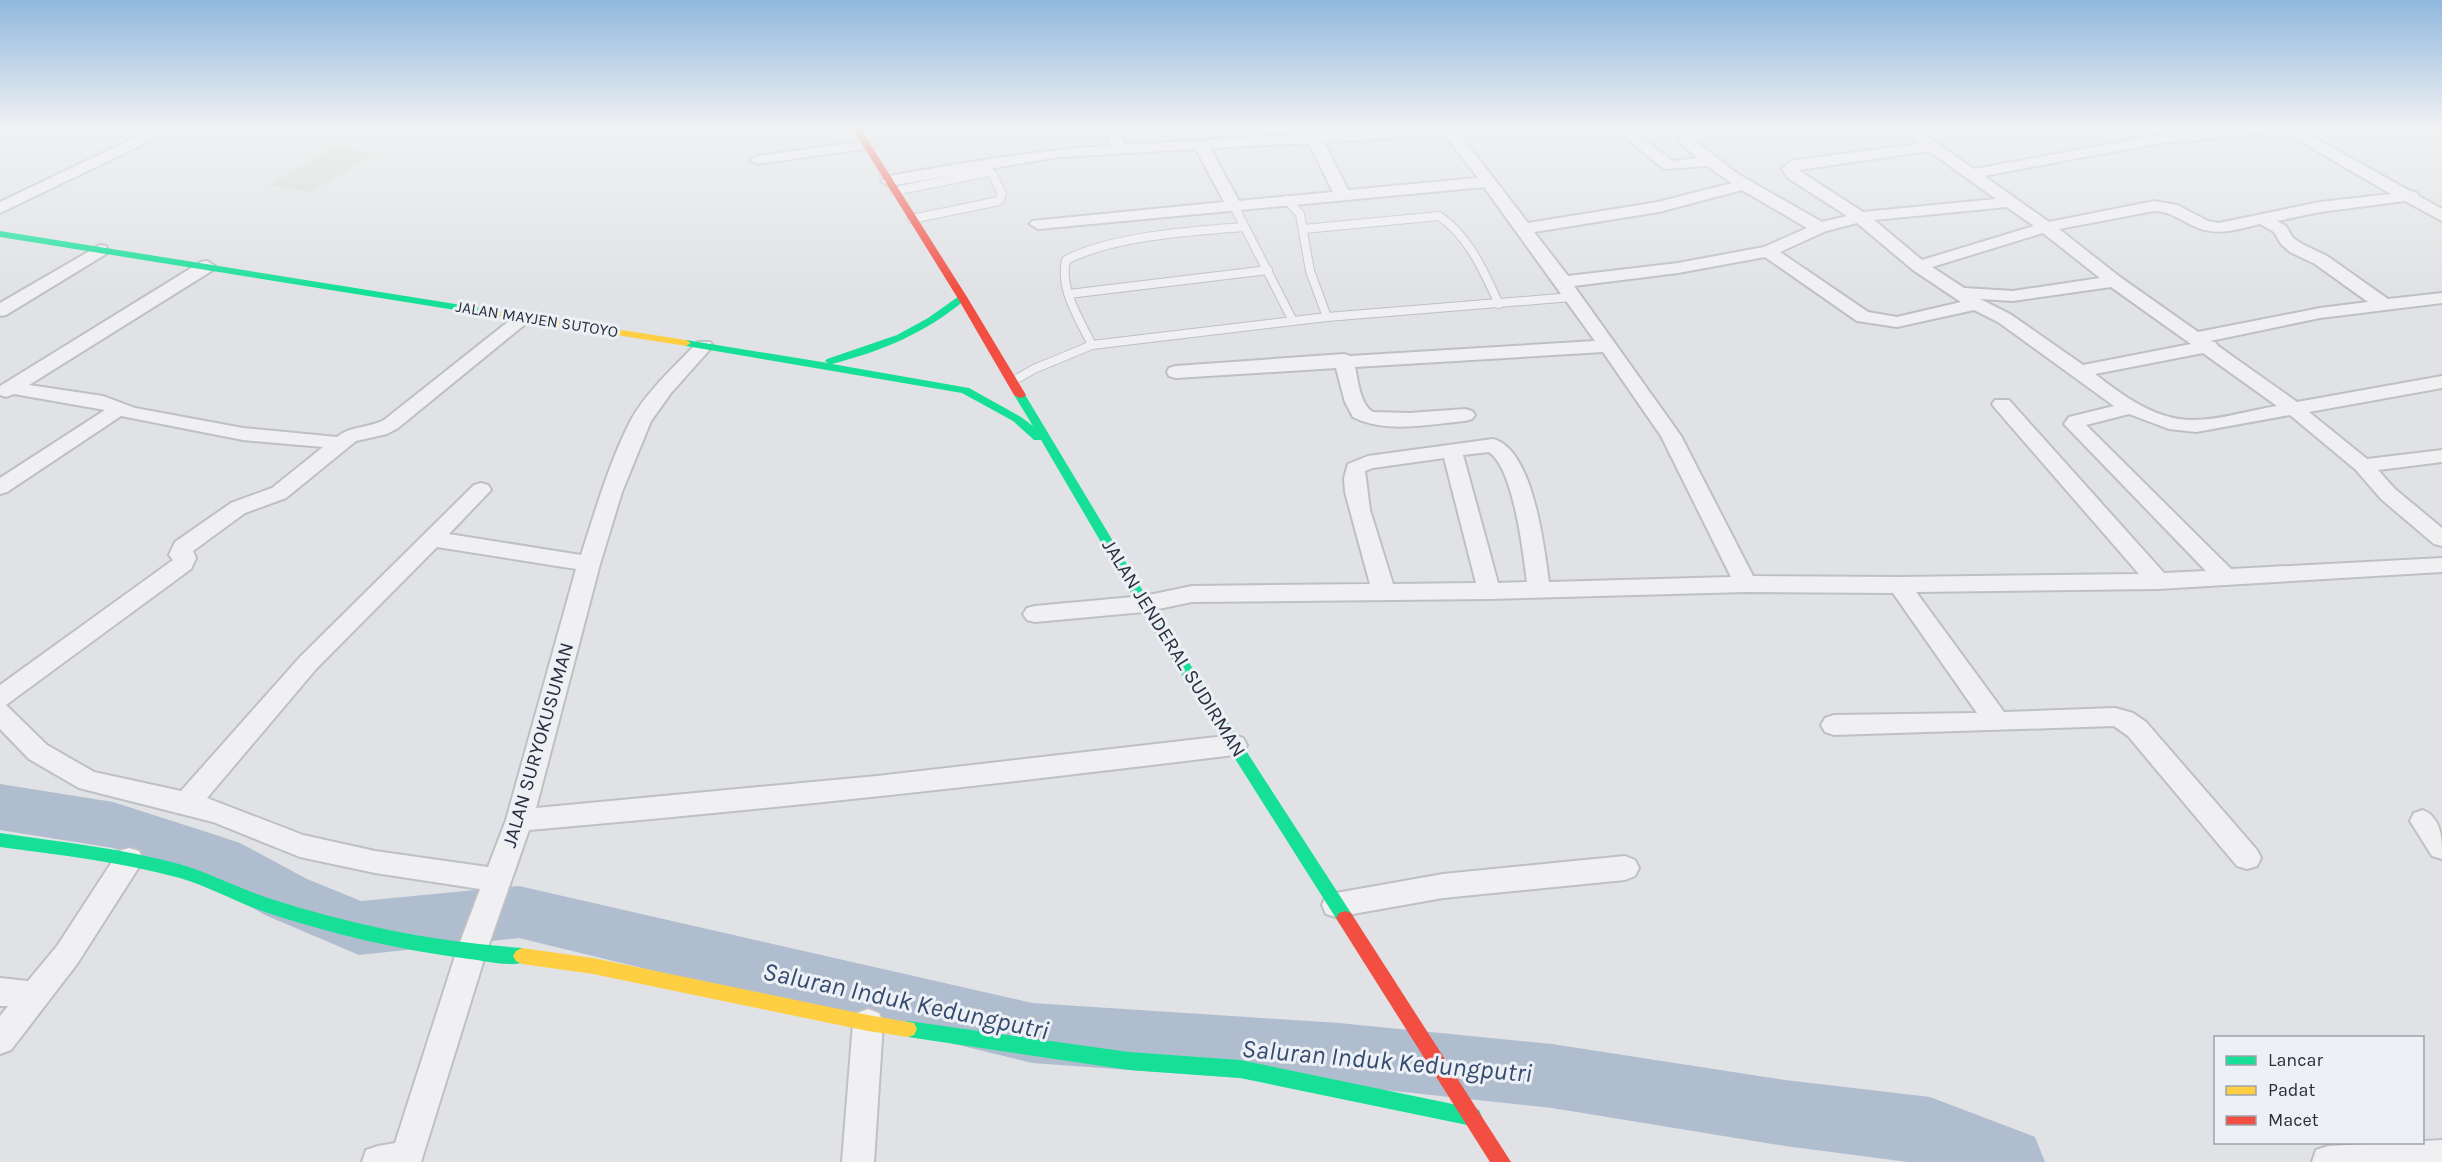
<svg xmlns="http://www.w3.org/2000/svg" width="2442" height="1162" font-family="Karla,sans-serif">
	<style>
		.green { fill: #d0d9d1 }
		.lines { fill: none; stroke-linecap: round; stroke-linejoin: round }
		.river { fill: #afbdcf; fill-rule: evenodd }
		.lane-casing { stroke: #bec0c3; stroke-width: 10 }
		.street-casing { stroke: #bec0c3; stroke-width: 4 }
		.lane { stroke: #f0f0f2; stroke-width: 8 }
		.street { fill: #f0f0f2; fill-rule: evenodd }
		.fast { fill: #16e098; fill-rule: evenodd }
		.slow { fill: #ffcf43; fill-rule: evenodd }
		.jam { fill: #f24e42; fill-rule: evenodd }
		.labels { text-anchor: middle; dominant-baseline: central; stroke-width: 6; stroke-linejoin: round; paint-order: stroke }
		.far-street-label { font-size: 16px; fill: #282e3d; stroke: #edf0f5 }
		.street-label { font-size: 20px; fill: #282e3d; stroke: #edf0f5 }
		.near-water-label { font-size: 26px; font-style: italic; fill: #344b70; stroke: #edf0f5 }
	</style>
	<rect width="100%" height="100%" fill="#e0e2e5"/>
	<path class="green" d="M334 147 375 154 311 192 269 185Z"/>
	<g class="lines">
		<path class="river" d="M0 784 113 802 219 836 240 843 307 879 361 901 519 886 1032 1003 1339 1023 1552 1044 1785 1080 1930 1097 2035 1137 2045 1162H1908L1785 1146 1552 1108 1339 1085 1032 1063 519 938 359 955 265 915 199 878 113 848 0 830Z"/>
		<g class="lane-casing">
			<g id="lane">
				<path d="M895 191 989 172 993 175 1002 194 999 201 912 219"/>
				<path d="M1287 200 1300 214 1310 271 1327 317"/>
				<path d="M1233 204 1293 321"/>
				<path d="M1304 229 1439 216C1469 236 1484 272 1499 304"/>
				<path d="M1069 294 1268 270"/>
				<path d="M1092 345C1080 320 1059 289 1066 260 1113 236 1191 231 1244 227"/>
				<path d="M1013 381 1034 369 1092 345 1327 317 1572 297"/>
			</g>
		</g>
		<g class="street-casing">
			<g id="street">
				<path d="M155 128H173L171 131 0 213V202Z"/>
				<path d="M1105 128H1119L1125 145 1412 128H1455L1528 223 1658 202 1732 183 1707 166 1664 169 1614 128H1630L1672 161 1697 158 1678 140 1685 136 1690 137 1738 174 1822 222 1847 216 1788 178 1782 169 1790 162 1795 160 1919 144 1899 128H1915L1974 169 2154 136 2233 128H2297L2410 191 2417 193 2419 196 2442 209V221L2405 201 2320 212 2277 221 2286 226 2293 238 2302 244 2327 256 2388 299 2442 293V303L2320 318 2210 341 2215 342 2218 346 2297 402 2442 376V388L2309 412 2367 459 2442 450V462L2378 470 2395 489 2442 528V546L2434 544 2381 499 2356 470 2290 415 2196 432 2169 429 2129 414 2086 425 2231 569 2442 558V572L2158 589 1916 592 2004 712 2115 708 2133 713 2146 722 2257 850 2261 858 2257 866 2247 869 2237 866 2128 736 2114 726 1834 735 1825 732 1821 725 1825 718 1834 715 1977 713 1893 593 1746 592 1489 599 1192 602 1144 612 1035 622 1027 620 1023 614 1027 608 1035 606 1144 596 1192 586 1370 584 1345 492 1344 478 1348 464 1368 456 1493 439C1533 449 1544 546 1549 582L1731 577 1661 436 1603 352 1355 367C1358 380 1360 405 1373 412L1410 413 1465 409 1472 411 1475 415 1472 419 1465 421C1431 424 1385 434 1353 417L1345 402 1336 368 1176 378 1169 376 1167 372 1169 368 1176 366 1344 354 1350 356 1595 341 1484 187 1038 229 1030 224 1032 221 1224 202 1196 149 1059 157 889 186 881 181 889 176C963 163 1036 150 1110 146ZM2281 130 2391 194 2320 202 2219 223 2208 221 2177 205 2154 201 2049 222 1984 176 2154 144 2275 132ZM1445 135 1478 178 1348 190 1324 142ZM1309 143 1333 192 1239 201 1210 148ZM1929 151 1996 199 1863 212 1798 170ZM1742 190 1807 228 1764 247 1678 263 1568 276 1534 232 1659 212ZM2007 207 2034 226 1922 260 1874 220ZM2154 211C2171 211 2183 222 2198 228 2219 236 2239 229 2260 224L2274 232 2281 244 2290 252 2315 264 2368 302 2320 308 2198 332 2120 277 2059 229ZM1857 223 1913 270 1961 302 1897 317 1868 312 1780 252 1826 231ZM2043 233 2100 278 2013 291 1964 288 1932 267ZM1765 257 1857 321 1897 327 1974 310 1998 322 2114 406 2069 417 2064 424 2206 571 2164 573 2009 400H1995L1992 404 1995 408 2139 574 1899 577 1753 576 1681 436 1574 286 1678 273ZM2111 287 2191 344 2083 365 2010 314 1980 299 2013 301ZM2203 353 2277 406C2250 410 2221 420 2194 420 2157 421 2123 396 2095 374ZM1489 452C1514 469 1523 552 1527 582L1498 583 1463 455ZM1444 458 1476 583 1393 584 1370 510 1365 471 1373 468Z"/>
				<path d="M867 141 874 145 872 148 757 164 750 160 757 156Z"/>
				<path d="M100 245 106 246 108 250 106 254 6 315 0 316V303Z"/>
				<path d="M207 261 215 266 213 270 29 385 103 396 135 408 243 428 337 437C350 426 369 428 384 420L519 313H531L534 317 398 428 387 434 356 441 286 498 245 513 193 551 196 558 191 569 6 705 47 745 94 772 181 791 300 657 474 485 481 483 488 485 491 490 449 534 581 555C595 512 610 460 631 420 647 391 675 366 698 342H710L713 346 671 393 651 421 622 492 600 564 536 808 877 776 1234 735 1243 738 1247 745 1243 752 1234 755C999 784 764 810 529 830L486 953 421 1162H362L366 1150 378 1146 395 1143 456 953 480 889 375 873 300 857 213 822 79 788 29 759 0 729V685L173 560 169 555 175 542 231 503 272 488 323 447 243 440 121 416 7 492 0 494V478L105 410 14 394 6 397 0 395V386L201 262ZM437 547 576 569 506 820 488 867 375 851 303 835 207 798 316 669Z"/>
				<path d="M2423 810C2442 818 2442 839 2442 859L2432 856 2410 821 2414 813Z"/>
				<path d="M129 848 139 851 143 859 139 867 77 964 11 1050 0 1054V1016L8 1006H0V978L28 981 57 946 119 851Z"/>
				<path d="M1625 856 1635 860 1639 868 1635 876 1625 880 1443 898 1336 917 1326 914 1322 905 1326 896 1336 893 1443 874Z"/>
				<path d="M868 1009 879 1013 883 1023 874 1162H842L853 1023 857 1013Z"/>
				<path d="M2442 1140V1162H2312L2316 1150 2328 1146Z"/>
			</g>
		</g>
		<use href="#lane" class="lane"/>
		<use href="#street" class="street"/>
		<g class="fast">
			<path d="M0 231 499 311 504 314 499 317 0 237Z"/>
			<path d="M962 294 967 297 966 299C926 333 882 351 832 364L969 388 1021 417 1033 426 1014 395 1020 392 1024 393 1149 601 1351 913 1354 918 1351 923 1345 925 1339 923 1139 607 1041 440H1034L1013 421 962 393 686 346 681 343 686 340 828 363 825 361 827 359 897 335 928 318Z"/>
			<path d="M0 833C60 842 121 848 179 864 210 873 238 888 268 898 351 925 435 942 522 948L528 951 531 956 528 961C512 968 487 961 469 959 400 950 331 934 265 912 236 902 210 887 180 878 121 862 60 855 0 847Z"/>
			<path d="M908 1021 1129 1052 1240 1060 1472 1108 1479 1110 1482 1117 1479 1124 1472 1126 1240 1078 1129 1070 908 1037 902 1035 899 1029 902 1023Z"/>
		</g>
		<g class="slow">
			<path d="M499 311 686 340 691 343 686 346 495 316V312Z"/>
			<path d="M522 948 593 958 868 1015 914 1023 917 1029 914 1035 908 1037 868 1031 593 974 522 964 516 961 513 956 516 951Z"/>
		</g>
		<g class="jam">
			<path d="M852 128H860L967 297 1026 395 1024 397 1020 398 1014 395 957 297Z"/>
			<path d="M1345 911 1351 913 1511 1162H1490L1339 923 1336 918 1339 913Z"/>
		</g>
	</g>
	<linearGradient id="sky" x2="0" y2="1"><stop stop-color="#91b8de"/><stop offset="0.44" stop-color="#f1f2f3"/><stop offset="1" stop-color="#f1f2f3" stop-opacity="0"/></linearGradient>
	<rect width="2442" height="290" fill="url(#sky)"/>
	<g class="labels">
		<g class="far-street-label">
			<text transform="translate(537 319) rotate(9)">JALAN MAYJEN SUTOYO</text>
		</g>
		<g class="street-label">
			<text transform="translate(1174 648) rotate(58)">JALAN JENDERAL SUDIRMAN</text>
			<text transform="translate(538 745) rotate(-74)">JALAN SURYOKUSUMAN</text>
		</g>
		<g class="near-water-label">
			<text transform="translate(906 1001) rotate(12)">Saluran Induk Kedungputri</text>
			<text transform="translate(1387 1061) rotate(5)">Saluran Induk Kedungputri</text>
		</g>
	</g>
	<rect x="2214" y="1036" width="210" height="108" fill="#edf0f5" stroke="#9ea2ab" stroke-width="1.5"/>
	<rect x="2226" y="1056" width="30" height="9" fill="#16e098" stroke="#9ea2ab" stroke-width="1.5"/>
	<text x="2268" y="1066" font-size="18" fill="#282e3d">Lancar</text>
	<rect x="2226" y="1086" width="30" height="9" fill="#ffcf43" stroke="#9ea2ab" stroke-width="1.5"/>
	<text x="2268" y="1096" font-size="18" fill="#282e3d">Padat</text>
	<rect x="2226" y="1116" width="30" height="9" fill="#f24e42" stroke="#9ea2ab" stroke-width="1.5"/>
	<text x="2268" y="1126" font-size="18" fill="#282e3d">Macet</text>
</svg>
